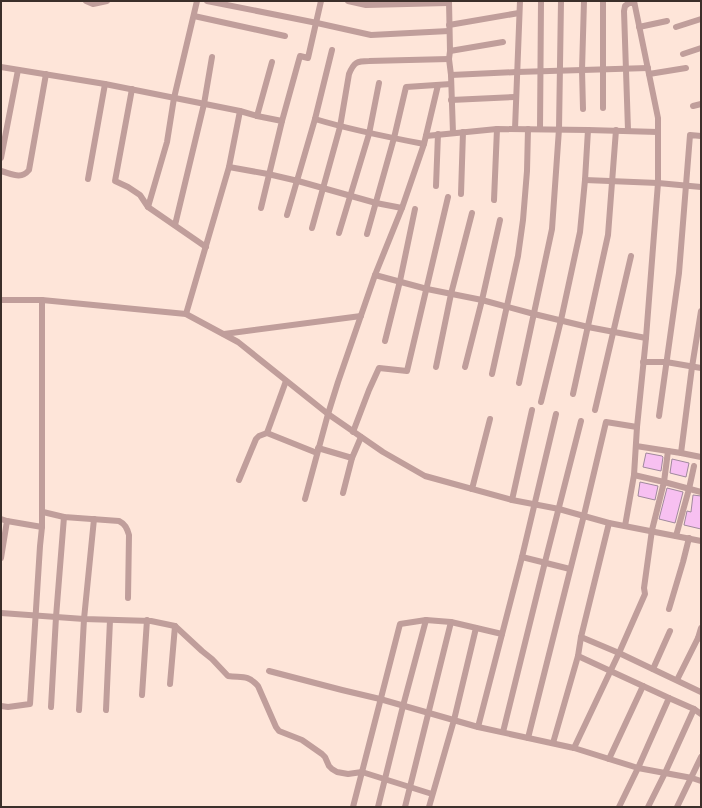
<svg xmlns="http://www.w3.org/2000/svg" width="702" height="808" font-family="'Public Sans',sans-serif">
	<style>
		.building { fill: #f7c0f1; stroke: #a0899d }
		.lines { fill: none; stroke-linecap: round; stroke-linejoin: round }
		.minor { stroke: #c09e9b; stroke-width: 6 }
	</style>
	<rect width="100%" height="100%" fill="#fee5d9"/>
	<g class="building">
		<path d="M646 453 662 456 663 457 661 471 643 467Z"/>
		<path d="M672 459 689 463 686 477 670 473Z"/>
		<path d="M640 482 658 486 655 500 638 496Z"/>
		<path d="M667 488 683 492 675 523 659 519Z"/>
		<path d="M693 495 701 496V529L684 525 687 511 691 512Z"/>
	</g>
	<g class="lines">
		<g class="minor">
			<path d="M86 1 93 4 107 1"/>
			<path d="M207 1 317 23 371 35 449 31"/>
			<path d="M348 1 366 5 448 3"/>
			<path d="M449 1 450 51 449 59 451 75 453 133"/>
			<path d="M194 16 285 36"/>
			<path d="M449 25 519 13"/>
			<path d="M639 27 667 21"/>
			<path d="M676 27 701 19"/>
			<path d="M450 51 503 42"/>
			<path d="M683 54 701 48"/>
			<path d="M1 67 105 84 240 111 257 116 282 121 261 208"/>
			<path d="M649 74 686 68"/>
			<path d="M451 75 517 72 648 68"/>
			<path d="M132 89 115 181 128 187 140 195 148 207 206 247"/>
			<path d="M451 100 515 97"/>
			<path d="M693 106 701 104"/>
			<path d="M603 108V1"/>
			<path d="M583 109 582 70 584 1"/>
			<path d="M257 116 272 62"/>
			<path d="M315 119C351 130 387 137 424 144"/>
			<path d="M282 121 300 56 308 58 321 1"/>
			<path d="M515 129 520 1"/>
			<path d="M540 129 541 1"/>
			<path d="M628 130 624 11 625 6 629 3H634"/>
			<path d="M426 136 497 129 588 130 658 132"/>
			<path d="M1 158 18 70"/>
			<path d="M229 167 268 174 298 181 376 203 402 208"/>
			<path d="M1 171C12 174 21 180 29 170L46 74"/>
			<path d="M88 179 105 84"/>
			<path d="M585 180 658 183 701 187"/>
			<path d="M436 186 438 134"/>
			<path d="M461 194 463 132"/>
			<path d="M494 200 497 129"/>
			<path d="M148 207 167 142 174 98 197 1"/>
			<path d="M287 215 315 119 332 50"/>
			<path d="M175 225 204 104 212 57"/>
			<path d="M312 228 340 127 349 74C354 62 357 61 369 61L449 59"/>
			<path d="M339 233 369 134 379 83"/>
			<path d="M367 234 394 138 406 87 451 84"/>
			<path d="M375 275 427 289 482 300 534 314 588 327 646 338"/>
			<path d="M1 300H42L186 314 238 342 328 414 383 452 425 476 512 500 559 509 609 523 701 541"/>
			<path d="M186 314 229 167 240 111"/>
			<path d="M224 334 361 316"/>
			<path d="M385 341 400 281 415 209"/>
			<path d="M643 362H666L701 368"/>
			<path d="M436 367 451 294 472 213"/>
			<path d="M465 367 482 300 500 220"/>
			<path d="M492 374 518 256 523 220 527 171 528 129"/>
			<path d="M519 383 552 229 559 129 561 1"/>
			<path d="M573 394 608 235 616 130"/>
			<path d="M541 402 561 320 580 232 585 180 588 130"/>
			<path d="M595 410 631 256"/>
			<path d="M659 416 679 273 690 135 701 136"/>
			<path d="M353 432 369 390 379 368 407 371 448 197"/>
			<path d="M267 433 286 381"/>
			<path d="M636 446 681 453 701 457"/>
			<path d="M318 448 352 458 361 437"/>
			<path d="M681 453 692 367 701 311"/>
			<path d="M634 475 664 482 701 492"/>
			<path d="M239 480 256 439 259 436 267 433 317 453"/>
			<path d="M472 489 490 419"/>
			<path d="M343 493 352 458"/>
			<path d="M305 499 328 414 338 382 375 275 402 208 424 144 438 85"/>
			<path d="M512 500 532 410"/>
			<path d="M43 512 64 517 119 521C125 524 127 528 129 535L128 598"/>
			<path d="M1 519 7 521 42 527"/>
			<path d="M625 526 634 475 637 427 646 338 658 183V118L634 1"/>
			<path d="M676 536 689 489 694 466"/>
			<path d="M522 557 570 569"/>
			<path d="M1 558 7 521"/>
			<path d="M669 609 683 562 689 538"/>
			<path d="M1 613 84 619 151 621 175 626 202 651 212 659 228 676C242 678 247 674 258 686L276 727 279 731 302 740 322 754 325 757 329 766 332 769 337 772 348 774 362 772 432 794"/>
			<path d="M701 628 698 638 701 639"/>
			<path d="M581 637 619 653 701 692"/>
			<path d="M578 656 669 698 638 768 619 807"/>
			<path d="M653 669 670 631"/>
			<path d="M269 671 342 690 380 699 478 727 574 748 638 768 692 778 701 781"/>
			<path d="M677 680 698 638"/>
			<path d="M170 684 175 626"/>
			<path d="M142 695 147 620"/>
			<path d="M1 706 8 707 30 704 40 546 42 527V300"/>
			<path d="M51 707 56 617 64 517"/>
			<path d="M694 709 701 714"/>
			<path d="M79 710 84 619 94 519"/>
			<path d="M106 710 110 620"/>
			<path d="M478 727 522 557 556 414"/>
			<path d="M503 732 545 562 581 421"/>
			<path d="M528 738 584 515 606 422 637 427"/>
			<path d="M553 743 578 656 581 637 609 523"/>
			<path d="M574 748 619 653 645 594 644 588 652 530 664 482 668 451"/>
			<path d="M609 759 643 686"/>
			<path d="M353 807 400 624 426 620 451 622 502 634"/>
			<path d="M378 807 403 706 426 620"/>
			<path d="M405 807 451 622"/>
			<path d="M429 807 454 720 476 628"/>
			<path d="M648 807 665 773 694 709 669 698"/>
			<path d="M677 807 701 757"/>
		</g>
	</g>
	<rect width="702" height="808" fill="none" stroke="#3b2f2a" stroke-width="4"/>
</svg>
